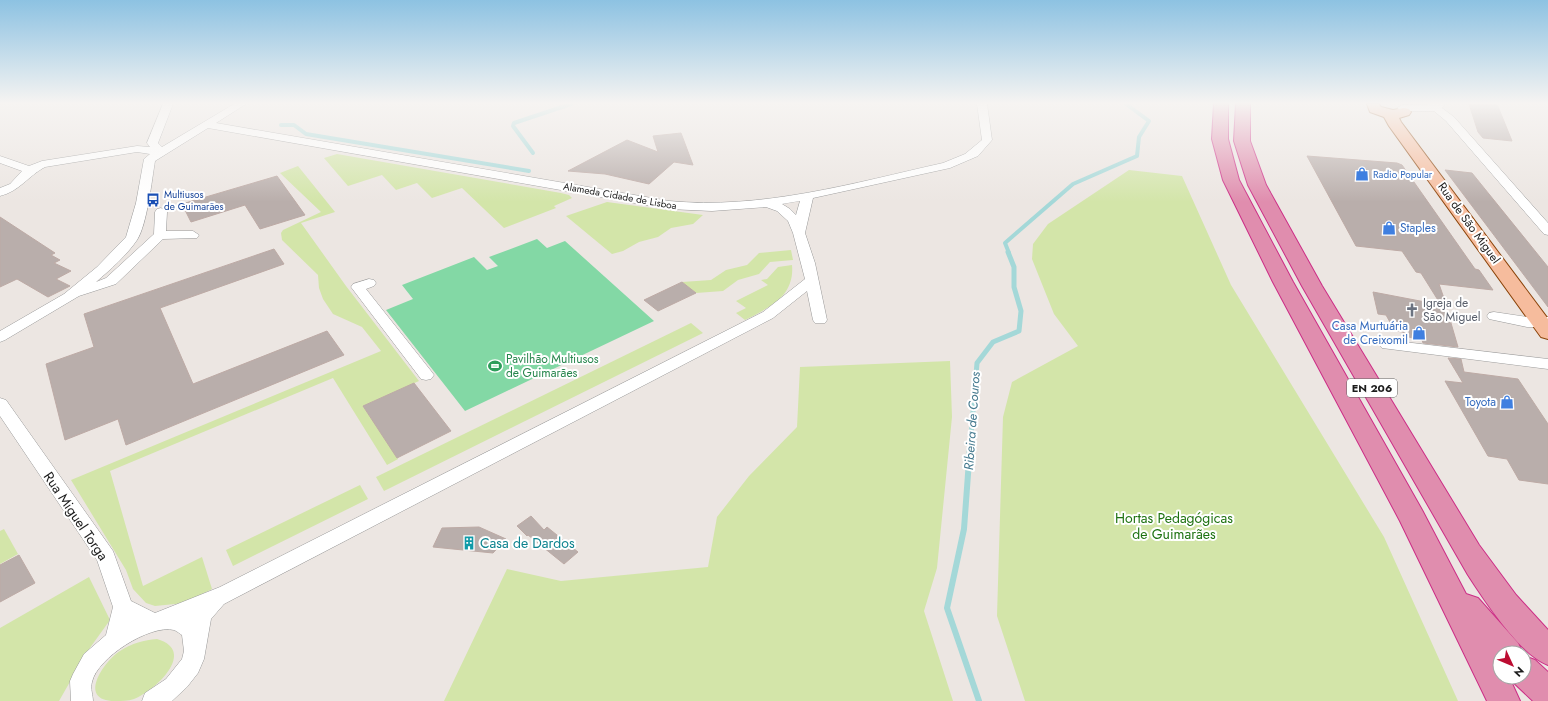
<svg xmlns="http://www.w3.org/2000/svg" width="1548" height="701" font-family="Jost,sans-serif">
	<style>
		.grass { fill: #d3e5a9 }
		.pitch { fill: #83d8a5 }
		.lines { fill: none; stroke-linecap: round; stroke-linejoin: round }
		.stream-far2 { stroke: #a4d8d8; stroke-width: 4 }
		.stream-far1 { stroke: #a4d8d8; stroke-width: 5 }
		.stream { stroke: #a4d8d8; stroke-width: 6 }
		.building { fill: #b9aeab; stroke: #bdaaa5 }
		.minor-casing { stroke: #999; stroke-width: 1 }
		.major-casing { stroke: #8b4308; stroke-width: 2 }
		.highway-casing { stroke: #cc2d86; stroke-width: 2 }
		.minor { fill: #fff; fill-rule: evenodd }
		.major { fill: #f6bc9d; fill-rule: evenodd }
		.highway { fill: #e08dae; fill-rule: evenodd }
		.labels { text-anchor: middle; dominant-baseline: central; stroke-width: 4; stroke-linejoin: round; paint-order: stroke }
		.far-shop-label { font-size: 10px; fill: #366cbe; stroke: #fff; text-anchor: start }
		.far-transit-label { font-size: 10px; fill: #164399; stroke: #fff; text-anchor: start }
		.far-street-label { font-size: 10px; fill: #1c1c1c; stroke: #fff }
		.shield { fill: #fff; stroke: #606060; stroke-width: 1 }
		.shield-label { font-size: 11px; font-weight: bold; fill: #1c1c1c }
		.street-label { font-size: 12px; fill: #1c1c1c; stroke: #fff }
		.shop-label { font-size: 12px; fill: #366cbe; stroke: #fff; text-anchor: end }
		.worship-label { font-size: 12px; fill: #5b616d; stroke: #fff; text-anchor: start }
		.leisure-label { font-size: 12px; fill: #27864d; stroke: #fff; text-anchor: start }
		.water-label { font-size: 13px; font-style: italic; fill: #457a8f; stroke: #fff }
		.near-street-label { font-size: 14px; fill: #1c1c1c; stroke: #fff }
		.near-park-label { font-size: 14px; fill: #1e7211; stroke: #fff }
		.near-culture-label { font-size: 14px; fill: #0d838f; stroke: #fff; text-anchor: start }
	</style>
	<rect width="100%" height="100%" fill="#ece6e2"/>
	<g class="grass">
		<path d="M337 154 561 193 569 195 572 198 554 206 556 208 504 228 462 188 432 198 417 183 396 190 382 175 348 186 324 158Z"/>
		<path d="M298 166 335 212 301 223 346 286 419 381 363 406 398 459 387 465 333 378 110 471 143 586 202 557 212 589 185 603 155 606 146 603 133 589 126 570 71 480 381 351 362 327 333 314 323 299 319 288 318 275 282 240 281 233 283 230 321 212 280 173Z"/>
		<path d="M1129 170 1182 176 1231 285 1384 537 1458 701H1025L997 616 1003 417 1012 382 1078 346 1054 314 1032 259 1033 244 1048 224Z"/>
		<path d="M607 202 703 215 693 224 671 228 658 237 639 242 623 251 612 254 566 216Z"/>
		<path d="M791 250 793 260 770 262 759 274 738 280 723 291 696 293 682 282 711 280 726 270 747 265 759 253Z"/>
		<path d="M792 265C795 297 768 308 745 320L736 313 746 308 736 301 768 285 761 280 767 279 778 267Z"/>
		<path d="M691 323 703 333 384 491 376 477Z"/>
		<path d="M950 361 952 417 937 568 924 611 953 701H444L507 569 561 581 708 567 717 517 749 476 797 427 800 367Z"/>
		<path d="M360 485 368 499 233 566 226 550Z"/>
		<path d="M4 529 18 554 0 564V531Z"/>
		<path d="M89 577 110 620 87 652 59 701H0V628Z"/>
		<path d="M157 639C198 651 155 691 134 699 128 701 122 701 115 701 77 701 103 662 120 651 132 643 144 640 157 639Z"/>
	</g>
	<path class="pitch" d="M537 239 547 248 565 241 654 321 465 411 386 310 413 299 402 285 474 257 487 270 498 266 489 257Z"/>
	<g class="lines">
		<g class="stream-far2">
			<path d="M281 125H294L306 134 529 171"/>
			<path d="M533 153 513 126 514 123 571 104"/>
			<path d="M1009 253 1005 243 1073 184 1137 156 1139 137 1149 121 1126 104"/>
		</g>
		<path class="stream-far1" d="M970 448 977 363 993 342 1019 331 1021 311 1014 287V267L1008 252"/>
		<path class="stream" d="M970 447 964 529 947 608 979 701"/>
	</g>
	<g class="building">
		<path d="M1469 104H1497L1512 141 1483 138 1478 132Z"/>
		<path d="M681 133 693 165 674 162 649 184 605 174 568 171 627 140 658 152 653 136Z"/>
		<path d="M1307 156 1397 163 1402 165 1475 269 1479 270 1493 290 1439 284 1446 304 1442 305 1446 306 1458 347 1423 343 1422 340 1404 336 1403 332 1395 331 1386 315 1378 314 1373 292 1441 305 1421 273 1416 272 1402 251 1356 246Z"/>
		<path d="M1445 170 1472 173 1548 267V307Z"/>
		<path d="M277 176 305 215 260 229 245 205 191 222 182 204Z"/>
		<path d="M0 217 55 253 51 255 60 260 54 263 71 271 56 279 70 286 48 297 17 279 0 287Z"/>
		<path d="M274 249 284 264 160 308 193 384 327 331 344 355 126 445 118 419 65 440 46 364 94 347 84 314Z"/>
		<path d="M682 282 696 293 658 311 644 300Z"/>
		<path d="M1448 358 1461 359 1464 372 1518 379 1548 424V484L1519 480 1507 459 1488 456 1445 381 1463 383Z"/>
		<path d="M414 383 451 431 397 458 363 406Z"/>
		<path d="M531 516 544 530 547 527 578 552 564 564 528 535 527 536 517 526Z"/>
		<path d="M479 527 506 539 493 553 433 547 442 528Z"/>
		<path d="M19 555 35 583 0 602V565Z"/>
	</g>
	<g class="lines">
		<g class="minor-casing">
			<g id="minor">
				<path d="M163 104H173L158 143 162 147 234 104H246L216 123 669 201C761 210 854 183 943 163L965 154 982 140 977 104H987L992 140 978 156 950 168 813 198 805 233 815 263 827 320 825 323H815L813 320 807 291 773 318 224 604 211 619 204 659 198 673 187 687 172 701H142L145 693 166 679 182 659 184 651 182 635C180 634 177 631 174 630 150 624 97 658 92 682 90 688 93 696 93 701H71L70 681 73 674 84 654 106 635 113 607 97 560 0 416V398L6 400 113 551 131 601 155 613 220 587 763 312 805 279 793 233 788 221 777 211 766 207 712 211 669 209 208 128 155 161C152 179 147 225 137 240 127 255 110 270 96 282L106 278 154 234 155 212 157 209 161 208 167 212 166 231H193L199 235 197 238 163 239 116 284 79 296 5 340 0 342V331L64 294 97 267 126 237 136 203 144 159 150 154 137 152 45 167C28 176 20 191 0 196V188L10 184 22 171 0 163V156L29 166 42 161 137 146 150 147 147 143ZM800 201 796 215 790 209 782 204Z"/>
				<path d="M1435 104H1445L1442 108 1454 117 1548 223V235L1544 234 1446 121 1434 111H1402L1397 108 1402 105Z"/>
				<path d="M369 279 374 280 376 283 374 286 366 289 431 371 434 375 431 379 426 380 421 379 351 287 353 284Z"/>
				<path d="M1494 312 1527 317H1548V327H1527L1489 319 1487 316 1489 313Z"/>
				<path d="M1387 340 1548 359V369L1382 348 1380 345 1382 342Z"/>
			</g>
		</g>
		<g class="major-casing">
			<path id="major" d="M1367 104H1379L1381 107 1393 110 1404 108 1409 109 1411 112 1409 115 1399 118 1401 122 1548 319V339L1541 337 1389 126 1384 117 1370 112Z"/>
		</g>
		<g class="highway-casing">
			<g id="highway">
				<path d="M1214 104H1228V139L1239 180 1293 282 1422 510 1466 594 1478 598 1518 643 1523 653H1500V677H1509L1520 701H1487L1400 521 1273 282 1223 180 1212 139Z"/>
				<path d="M1236 104H1250V141L1266 185 1322 286 1479 545 1516 595 1548 630V665C1519 654 1485 601 1468 575L1302 286 1248 185 1234 141Z"/>
				<path d="M1524 656 1535 660 1548 672V701H1533L1513 682 1511 677H1524Z"/>
			</g>
		</g>
		<use href="#minor" class="minor"/>
		<use href="#major" class="major"/>
		<use href="#highway" class="highway"/>
	</g>
	<linearGradient id="sky" x2="0" y2="1"><stop stop-color="#8dc2e2"/><stop offset="0.51" stop-color="#f6f4f2"/><stop offset="1" stop-color="#f6f4f2" stop-opacity="0"/></linearGradient>
	<rect width="1548" height="202" fill="url(#sky)"/>
	<defs>
		<g id="shop-bare" transform="scale(1.08)"><path d="M-5-2.5h2.3a2.7 3.5 0 0 1 5.4 0H5L5.5 6h-11ZM-1.5-2.5h3a1.5 2.3 0 0 0-3 0Z" fill="#3f7fe0" stroke="#fff" stroke-width="2.5" paint-order="stroke"/></g>
		<g id="bus-bare" transform="scale(1.08)"><path d="M-5-6H5V4H4V6H2V4H-2V6H-4V4H-5ZM-3.5-4V0h7V-4ZM-3.5 1.2v1.5H-2V1.2ZM2 1.2v1.5H3.5V1.2Z" fill="#1a4fb4" stroke="#fff" stroke-width="2.5" paint-order="stroke"/></g>
		<g id="church-bare" transform="scale(1.08)"><path d="M-1.2-6h2.4v3.5h3.3v2.4h-3.3V6h-2.4V-.1h-3.3v-2.4h3.3Z" fill="#6b7280" stroke="#fff" stroke-width="2.5" paint-order="stroke"/></g>
		<g id="stadium-bare" transform="scale(1.08)"><path d="M0-5a6.5 5 0 1 0 0 10a6.5 5 0 1 0 0-10ZM-3.5-1.8h7v3.6h-7Z" fill="#2e9e5b" stroke="#fff" stroke-width="2.5" paint-order="stroke"/></g>
		<g id="building-bare" transform="scale(1.08)"><path d="M-4-6H4V6H1V3H-1V6H-4ZM-2.5-4.3h1.7v1.8h-1.7ZM.8-4.3h1.7v1.8H.8ZM-2.5-1h1.7V.8h-1.7ZM.8-1h1.7V.8H.8Z" fill="#0f9aa8" stroke="#fff" stroke-width="2.5" paint-order="stroke"/></g>
	</defs>
	<g fill-rule="evenodd">
		<use href="#shop-bare" x="1362" y="174"/>
		<use href="#bus-bare" x="153" y="200"/>
		<use href="#shop-bare" x="1389" y="228"/>
		<use href="#church-bare" x="1412" y="310"/>
		<use href="#shop-bare" x="1419" y="333"/>
		<use href="#stadium-bare" x="495" y="366"/>
		<use href="#shop-bare" x="1507" y="402"/>
		<use href="#building-bare" x="469" y="543"/>
	</g>
	<g class="labels">
		<g class="far-shop-label">
			<text x="1373" y="174">Radio Popular</text>
		</g>
		<g class="far-transit-label">
			<text x="164" y="194">Multiusos<tspan x="164" dy="12">de Guimarães</tspan></text>
		</g>
		<g class="far-street-label">
			<text transform="translate(620 196) rotate(10)">Alameda Cidade de Lisboa</text>
		</g>
		<rect class="shield" x="1347" y="379" width="50" height="18" rx="3"/>
		<g class="shield-label">
			<text x="1372" y="388">EN 206</text>
		</g>
		<g class="street-label">
			<text transform="translate(1469 223) rotate(54)">Rua de São Miguel</text>
		</g>
		<g class="shop-label">
			<text x="1400" y="228" text-anchor="start">Staples</text>
			<text x="1408" y="326">Casa Murtuária<tspan x="1408" dy="14">de Creixomil</tspan></text>
			<text x="1496" y="402">Toyota</text>
		</g>
		<g class="worship-label">
			<text x="1423" y="303">Igreja de<tspan x="1423" dy="14">São Miguel</tspan></text>
		</g>
		<g class="leisure-label">
			<text x="506" y="359">Pavilhão Multiusos<tspan x="506" dy="14">de Guimarães</tspan></text>
		</g>
		<g class="water-label">
			<text transform="translate(972 421) rotate(-86)">Ribeira de Couros</text>
		</g>
		<g class="near-street-label">
			<text transform="translate(76 516) rotate(56)">Rua Miguel Torga</text>
		</g>
		<g class="near-park-label">
			<text x="1174" y="518">Hortas Pedagógicas<tspan x="1174" dy="16">de Guimarães</tspan></text>
		</g>
		<g class="near-culture-label">
			<text x="480" y="543">Casa de Dardos</text>
		</g>
	</g>
	<g transform="translate(1512 665) rotate(134)"><circle r="19" fill="#ffffff" stroke="#a4a4a4"/>
	<path d="M0-3L7 15L0 10L-7 15Z" fill="#bc0b31"/>
	<text y="-6" font-size="11" font-weight="bold" text-anchor="middle" fill="#1c1c1c">N</text>
	</g>
</svg>
